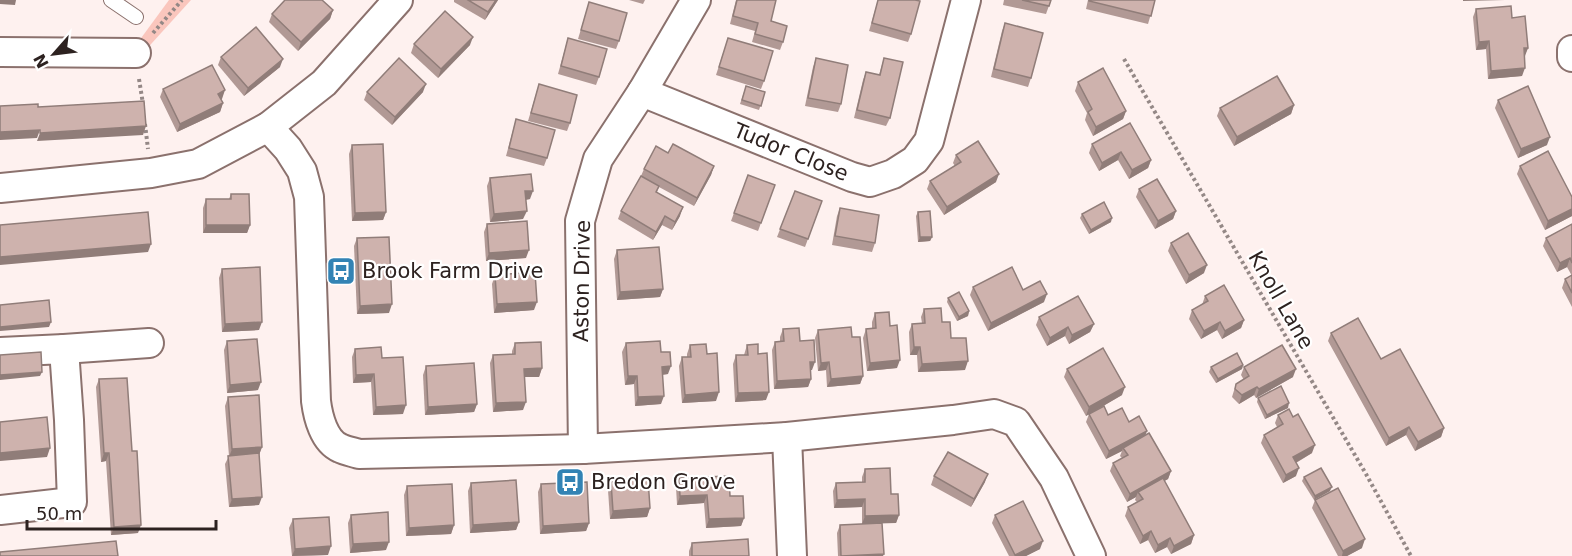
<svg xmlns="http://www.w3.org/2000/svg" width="1572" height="556" font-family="'DejaVu Sans',sans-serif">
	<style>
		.green { fill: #fac6bd }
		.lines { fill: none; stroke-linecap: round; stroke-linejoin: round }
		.lane-casing { stroke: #8b716d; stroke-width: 16 }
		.street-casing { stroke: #8b716d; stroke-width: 32 }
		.path { stroke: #948886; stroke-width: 4; stroke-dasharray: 3 3; stroke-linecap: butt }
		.lane { stroke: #fff; stroke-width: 14 }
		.street { stroke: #fff; stroke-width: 28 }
		.wall { fill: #b19995 }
		.shaded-wall { fill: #907d79 }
		.building { fill: #ceb2ad; stroke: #907d79; stroke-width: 1.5 }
		.labels { text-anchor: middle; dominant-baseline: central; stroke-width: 4.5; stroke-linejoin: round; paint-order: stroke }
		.street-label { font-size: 21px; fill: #2d2220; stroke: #fff }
		.poi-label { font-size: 21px; fill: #2d2220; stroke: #fff; text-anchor: start }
	</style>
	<rect width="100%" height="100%" fill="#fef1ef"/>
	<path class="green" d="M169 0H191L142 54 136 45Z"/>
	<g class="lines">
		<g class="lane-casing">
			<path id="lane" d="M111 0 136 17"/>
		</g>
		<g class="street-casing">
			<g id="street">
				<path d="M1572 50V57"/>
				<path d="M0 52 136 53"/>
				<path d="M642 92 852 177 870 182 893 174 915 160 929 141 966 0"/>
				<path d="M268 127 288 149 302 171 309 197 316 401C318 417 324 441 340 448 346 451 353 452 359 454L583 449 787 437 953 420 994 414 1016 422 1054 478 1091 556"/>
				<path d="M0 188 151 173 198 164 268 127 324 83 398 0"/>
				<path d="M64 349 149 343"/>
				<path d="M0 352 64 349 69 420 72 502 0 510"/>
				<path d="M787 437 792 556"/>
				<path d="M583 449 580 221 598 159 642 92 696 0"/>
			</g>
		</g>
		<g class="path">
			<path d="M153 33 182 0"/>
			<path d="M1124 59 1366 474 1411 556"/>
			<path d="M139 79 143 104"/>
			<path d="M145 124 148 149"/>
		</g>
		<use href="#lane" class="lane"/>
		<use href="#street" class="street"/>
	</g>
	<g class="wall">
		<path d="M454 0H498L485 20 454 2Z"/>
		<path d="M629 0H645L643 4Z"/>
		<path d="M736 0H776L771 21 783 42 780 50 752 42 755 31 730 24Z"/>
		<path d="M878 0H915L911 34 908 42 869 31Z"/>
		<path d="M1004 0H1051L1046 14 1003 5Z"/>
		<path d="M1088 0H1155L1148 24 1086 9Z"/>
		<path d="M589 2 619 41 616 49 578 39Z"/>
		<path d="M1476 9 1512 18 1528 48 1524 56 1522 76 1488 79 1486 49 1476 50 1473 17Z"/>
		<path d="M333 10 330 19 298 51 269 22 272 14Z"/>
		<path d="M1005 23 1031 78 1028 87 991 77 1002 31Z"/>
		<path d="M568 38 599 77 596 85 558 74Z"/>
		<path d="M728 38 764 81 761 89 716 75Z"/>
		<path d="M414 44 470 45 438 78 411 53Z"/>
		<path d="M221 57 280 67 244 96 218 65Z"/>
		<path d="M816 58 841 104 838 112 805 106 813 67Z"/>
		<path d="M884 58 890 118 886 126 854 118 863 80 866 72 879 75Z"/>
		<path d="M1078 82 1126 111 1123 119 1093 136 1085 120 1087 113 1075 91Z"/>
		<path d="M539 84 570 123 567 131 528 121Z"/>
		<path d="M746 86 765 92 759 110 740 104Z"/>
		<path d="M163 89 222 99H221L223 103 220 112 177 132 160 97Z"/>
		<path d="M367 92H423L392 125 364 100Z"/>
		<path d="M1498 100 1547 145 1518 158 1495 108Z"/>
		<path d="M1294 105 1291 114 1234 146 1217 116 1220 108Z"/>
		<path d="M516 119 547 158 544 166 506 156Z"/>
		<path d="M1092 144 1151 160 1148 168 1129 179 1118 160 1099 171 1089 153Z"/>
		<path d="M352 145 386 212 383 220 352 221 349 154Z"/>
		<path d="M668 153 714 166 711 175 694 206 659 187 657 192 680 216 672 230 662 225 653 240 618 219 621 211 641 176 644 169Z"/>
		<path d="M956 155 996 182 944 215 927 189 930 181 955 166 953 163Z"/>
		<path d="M1520 166 1572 197V216L1545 230 1517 174Z"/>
		<path d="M748 175 775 185 758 231 731 221Z"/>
		<path d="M490 178 530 199 526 200 523 219 490 222 487 186Z"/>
		<path d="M1139 189 1176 211 1173 219 1155 229 1136 197Z"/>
		<path d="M795 191 822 201 805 247 777 237Z"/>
		<path d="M231 194 250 225 247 233H203V208L206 199H229Z"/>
		<path d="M840 208 875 243 872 252 832 245 837 216Z"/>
		<path d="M918 212 932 237 930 241 918 242 916 216Z"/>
		<path d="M1082 214 1111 222 1089 234 1080 218Z"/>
		<path d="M487 224 526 258 486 261 484 232Z"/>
		<path d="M1572 224V307L1562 288 1565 279 1572 276 1567 267 1557 272 1543 246 1546 238Z"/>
		<path d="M357 238 389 313 357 314 354 246Z"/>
		<path d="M1171 243 1204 273 1186 284 1168 251Z"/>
		<path d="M617 250 663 289 660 297 617 300 614 259Z"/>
		<path d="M222 269 259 330 222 332 219 278Z"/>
		<path d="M495 275 534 310 494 313 492 284Z"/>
		<path d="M973 287 1044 302 988 331 970 295Z"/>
		<path d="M1205 296 1244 320 1241 328 1222 339 1217 330 1201 339 1189 319 1192 310 1202 305Z"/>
		<path d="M948 298 969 311 968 316 957 321 947 302Z"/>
		<path d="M924 309 942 322 951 338 965 370 918 372 917 355H910L909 332 912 324 922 323 921 317Z"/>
		<path d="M875 313 890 326 897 368 867 371 863 338 866 329H872V322Z"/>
		<path d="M1039 317 1094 324 1090 332 1069 344 1065 336 1047 346 1036 325Z"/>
		<path d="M783 329 800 341 812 370H810L811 379 808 387 774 389 772 350 775 342H780V337Z"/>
		<path d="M818 330 863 376 860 384 827 387 826 370 818 371 815 338Z"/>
		<path d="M1331 333 1381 359 1444 428 1441 437 1415 451 1406 435 1386 446 1328 341Z"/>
		<path d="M227 341 258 390 227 393 224 350Z"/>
		<path d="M515 343 542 368 539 377H525L523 410 493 412 490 363 493 355 512 354V351Z"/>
		<path d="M626 343 661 352 668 374 662 375 661 404 635 406 634 384 625 385 622 352Z"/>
		<path d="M690 345 707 354 716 401 682 403 679 366 682 357H687V354Z"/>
		<path d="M747 345 758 354 766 400 735 402 733 364 736 355H744Z"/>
		<path d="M355 349 382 358 403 414 373 415 371 382 353 383 352 357Z"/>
		<path d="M1243 365 1242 369 1216 383 1209 372 1211 367Z"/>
		<path d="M426 366 477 404 474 412 425 415 423 375Z"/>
		<path d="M1244 367 1293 377 1256 398 1254 395 1239 404 1232 397 1236 384 1244 380 1241 375Z"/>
		<path d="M1067 369 1122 395 1086 416 1064 377Z"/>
		<path d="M99 379 132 451 138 533 111 535 106 461 101 462 96 387Z"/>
		<path d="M228 397 262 447 259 455V505L229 507 225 464 229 456 225 406Z"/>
		<path d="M1258 398 1288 408 1265 419 1257 402Z"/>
		<path d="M1089 414 1108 415 1129 422 1145 435 1171 471 1168 479 1164 481 1194 535 1191 544 1171 554 1167 547 1155 553 1148 540 1140 544 1125 516 1128 507 1137 502 1135 500 1136 497 1127 502 1110 471 1113 463 1122 458 1120 456 1122 451 1106 459 1086 422Z"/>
		<path d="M1278 415 1293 417 1312 453 1296 463V476L1283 483 1261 443 1264 435 1277 427 1275 423Z"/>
		<path d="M865 469 891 494 899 515 896 523H882L883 556H838L837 533 840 525 862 524V507L834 508 833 491 836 483 862 482V477Z"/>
		<path d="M934 476 985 482 971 507 931 485Z"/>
		<path d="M1304 477 1330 491 1314 500 1302 481Z"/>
		<path d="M679 478 730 496 744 518 741 526 706 528 704 503 677 505 676 487Z"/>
		<path d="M611 482 650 508 647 517 610 519 608 490Z"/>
		<path d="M471 483 519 522 516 530 470 533 468 491Z"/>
		<path d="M541 484 589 523 586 531 540 534 538 492Z"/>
		<path d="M407 486 454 525 451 534 406 536 404 495Z"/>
		<path d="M1315 500 1362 548 1347 556H1338L1312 508Z"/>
		<path d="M351 515 386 550 350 553 348 523Z"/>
		<path d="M995 515 1040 549 1026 556H1009L992 523Z"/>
		<path d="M293 519 328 555 292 556 289 528Z"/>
		<path d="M692 543 749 556H689V551Z"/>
	</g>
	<g class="shaded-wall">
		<path d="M0 0H16L15 5 0 4Z"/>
		<path d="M496 0H498L485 20 488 12Z"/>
		<path d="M1463 0H1505L1463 1Z"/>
		<path d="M333 10 330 19 298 51 301 42Z"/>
		<path d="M473 37 470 45 438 78 441 69Z"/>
		<path d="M1489 41 1486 49 1476 50 1479 42Z"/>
		<path d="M1524 48H1528L1525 56 1520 57Z"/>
		<path d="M283 59 280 67 244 96 248 88Z"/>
		<path d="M1525 68 1522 76 1488 79 1491 71Z"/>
		<path d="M426 84 423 92 392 125 395 117Z"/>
		<path d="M225 90 222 99 215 102 218 94Z"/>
		<path d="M223 103 220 112 177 132 180 124Z"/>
		<path d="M1294 105 1291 114 1234 146 1237 137Z"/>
		<path d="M1126 111 1123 119 1093 136 1096 127Z"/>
		<path d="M146 126 143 135 37 141 40 133Z"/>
		<path d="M40 130 37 138 0 140V132Z"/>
		<path d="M1550 137 1547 145 1518 158 1521 149Z"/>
		<path d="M1121 152 1118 160 1099 171 1102 163Z"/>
		<path d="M1151 160 1148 168 1129 179 1132 170Z"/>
		<path d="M714 166 711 175 694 206 697 198Z"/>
		<path d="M999 174 996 182 944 215 947 207Z"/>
		<path d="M525 191H533L530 199 522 200Z"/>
		<path d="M683 207 680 216 672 230 675 222Z"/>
		<path d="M1572 209V216L1545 230 1548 221Z"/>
		<path d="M527 211 523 219 490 222 494 214Z"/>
		<path d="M1176 211 1173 219 1155 229 1158 221Z"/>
		<path d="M386 212 383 220 352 221 355 213Z"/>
		<path d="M665 216 662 225 653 240 656 232Z"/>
		<path d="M1112 218 1111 222 1089 234 1091 230Z"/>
		<path d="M206 225H250L247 233H203Z"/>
		<path d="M920 237H932L930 241 918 242Z"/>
		<path d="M151 244 148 252 0 265V257Z"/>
		<path d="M529 250 526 258 486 261 489 253Z"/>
		<path d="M1570 258 1567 267 1557 272 1560 263Z"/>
		<path d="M1207 265 1204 273 1186 284 1189 275Z"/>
		<path d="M663 289 660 297 617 300 620 292Z"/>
		<path d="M1047 294 1044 302 988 331 991 323Z"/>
		<path d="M537 302 534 310 494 313 497 304Z"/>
		<path d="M392 304 389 313 357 314 360 306Z"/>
		<path d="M969 311 968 316 957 321 959 317Z"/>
		<path d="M1244 320 1241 328 1222 339 1225 331Z"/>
		<path d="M51 322 49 327 0 331V327Z"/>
		<path d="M262 322 259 330 222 332 225 324Z"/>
		<path d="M1220 322 1217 330 1201 339 1204 331Z"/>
		<path d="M1094 324 1090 332 1069 344 1072 335Z"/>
		<path d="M1068 327 1065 336 1047 346 1050 338Z"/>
		<path d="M914 347H920L917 355H910Z"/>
		<path d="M900 360 897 368 867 371 870 363Z"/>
		<path d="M968 361 965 370 918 372 922 364Z"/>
		<path d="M810 362H815L812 370H807Z"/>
		<path d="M829 362 826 370 818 371 821 363Z"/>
		<path d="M1243 365 1242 369 1216 383 1218 379Z"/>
		<path d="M671 366 668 374 659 375 662 367Z"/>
		<path d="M542 368 539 377H521L524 369Z"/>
		<path d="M1296 369 1293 377 1256 398 1259 389Z"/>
		<path d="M42 372 40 376 0 380V375Z"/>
		<path d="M374 374 371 382 353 383 356 375Z"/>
		<path d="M628 376H637L634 384 625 385Z"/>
		<path d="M863 376 860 384 827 387 831 379Z"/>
		<path d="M811 379 808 387 774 389 777 381Z"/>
		<path d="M261 382 258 390 227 393 230 385Z"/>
		<path d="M1125 387 1122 395 1086 416 1089 407Z"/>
		<path d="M1257 387 1254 395 1239 404 1242 395Z"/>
		<path d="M719 392 716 401 682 403 685 395Z"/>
		<path d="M769 392 766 400 735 402 738 393Z"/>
		<path d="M664 396 661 404 635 406 638 397Z"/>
		<path d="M526 402 523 410 493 412 496 403Z"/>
		<path d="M1289 403 1288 408 1265 419 1267 415Z"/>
		<path d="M477 404 474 412 425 415 428 407Z"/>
		<path d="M406 405 403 414 373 415 376 407Z"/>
		<path d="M1409 427 1406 435 1386 446 1389 438Z"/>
		<path d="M1444 428 1441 437 1415 451 1418 442Z"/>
		<path d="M1147 431 1144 439 1123 448 1122 451 1106 459 1109 451Z"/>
		<path d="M1315 445 1312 453 1290 466 1293 457Z"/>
		<path d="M262 447 259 455 229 457 232 449Z"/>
		<path d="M50 448 47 457 0 461V453Z"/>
		<path d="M104 453H109L106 461 101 462Z"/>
		<path d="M1299 468 1296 476 1283 483 1286 475Z"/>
		<path d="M1171 471 1168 479 1140 495 1138 492 1136 497 1127 502 1130 494Z"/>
		<path d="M988 474 985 482 971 507 974 499Z"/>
		<path d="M1332 487 1330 491 1314 500 1315 496Z"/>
		<path d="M707 495 704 503 677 505 680 496Z"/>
		<path d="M262 497 259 505 229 507 232 499Z"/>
		<path d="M865 499 862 507 834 508 837 500Z"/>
		<path d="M650 508 647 517 610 519 613 511Z"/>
		<path d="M899 515 896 523 862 524 865 516Z"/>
		<path d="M744 518 741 526 706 528 709 519Z"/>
		<path d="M519 522 516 530 470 533 473 525Z"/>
		<path d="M589 523 586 531 540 534 543 526Z"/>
		<path d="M141 525 138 533 111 535 114 527Z"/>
		<path d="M454 525 451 534 406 536 409 528Z"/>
		<path d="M1151 531 1148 540 1140 544 1143 536Z"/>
		<path d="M1194 535 1191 544 1171 554 1174 546Z"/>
		<path d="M1170 538 1167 547 1155 553 1158 545Z"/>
		<path d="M1365 539 1362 548 1347 556H1342L1343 551Z"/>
		<path d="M1043 541 1040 549 1026 556H1015V555Z"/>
		<path d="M389 542 386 550 350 553 353 544Z"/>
		<path d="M331 546 328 555 292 556 295 549Z"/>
		<path d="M884 554 883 556H851Z"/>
	</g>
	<g class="building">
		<path d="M285 0H322L333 10 301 42 272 14Z"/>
		<path d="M468 0H496L488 12Z"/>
		<path d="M737 0H776L771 21 787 26 783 42 755 34 758 23 733 16Z"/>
		<path d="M878 0H915L920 1 911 34 872 23Z"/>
		<path d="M1022 0H1051L1049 6Z"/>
		<path d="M1089 0H1155L1151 16 1089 1Z"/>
		<path d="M589 2 627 13 619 41 581 30Z"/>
		<path d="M1511 6 1512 18 1525 16 1528 48H1524L1525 68 1491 71 1489 41 1479 42 1476 9Z"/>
		<path d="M445 11 473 37 441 69 414 44Z"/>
		<path d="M1005 23 1043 33 1031 78 994 69Z"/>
		<path d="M256 27 283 59 248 88 221 57Z"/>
		<path d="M568 38 607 49 599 77 561 66Z"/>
		<path d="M728 38 773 51 764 81 719 67Z"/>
		<path d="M399 58 426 84 395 117 367 92Z"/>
		<path d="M816 58 848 65 841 104 808 98Z"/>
		<path d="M884 58 903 62 890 118 857 110 866 72 880 75Z"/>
		<path d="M212 65 225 90 218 94 223 103 180 124 163 89Z"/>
		<path d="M1103 68 1126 111 1096 127 1088 112 1092 109 1078 82Z"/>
		<path d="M1277 76 1294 105 1237 137 1220 108Z"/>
		<path d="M539 84 577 95 570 123 531 113Z"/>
		<path d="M746 86 765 92 761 106 742 100Z"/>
		<path d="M1528 86 1550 137 1521 149 1498 100Z"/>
		<path d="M144 101 146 126 40 133V130L0 132V106L38 104V107Z"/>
		<path d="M516 119 555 130 547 158 509 148Z"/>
		<path d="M1130 123 1151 160 1132 170 1121 152 1102 163 1092 144Z"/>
		<path d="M978 141 999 174 947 207 930 181 961 162 956 155Z"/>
		<path d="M383 144 386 212 355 213 352 145Z"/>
		<path d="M673 144 714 166 697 198 644 169 656 146 668 153Z"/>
		<path d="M1548 151 1572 197V209L1548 221 1520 166Z"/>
		<path d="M531 174 533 191H525L527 211 494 214 490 178Z"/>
		<path d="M748 175 775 185 761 223 734 213Z"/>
		<path d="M641 176 659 186 656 192 683 207 675 222 665 216 656 232 621 211Z"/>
		<path d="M1157 179 1176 211 1158 221 1139 189Z"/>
		<path d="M795 191 822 201 808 239 780 229Z"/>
		<path d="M231 194H249L250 225H206V199H231Z"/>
		<path d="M1104 202 1112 218 1091 230 1082 214Z"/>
		<path d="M840 208 879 215 875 243 835 236Z"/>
		<path d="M930 211 932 237H920L918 212Z"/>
		<path d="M148 212 151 244 0 257V225Z"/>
		<path d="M527 221 529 250 489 253 487 224Z"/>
		<path d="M1572 224V263L1570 258 1560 263 1546 238Z"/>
		<path d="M1188 233 1207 265 1189 275 1171 243Z"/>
		<path d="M389 237 392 304 360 306 357 238Z"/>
		<path d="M659 247 663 289 620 292 617 250Z"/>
		<path d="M260 267 262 322 225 324 222 269Z"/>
		<path d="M1012 267 1023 290 1040 281 1047 294 991 323 973 287Z"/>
		<path d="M535 272 537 302 497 304 495 275Z"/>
		<path d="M1572 275V293L1565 279Z"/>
		<path d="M1224 285 1244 320 1225 331 1220 322 1204 331 1192 310 1208 301 1205 296Z"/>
		<path d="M959 292 969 311 959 317 948 298Z"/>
		<path d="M1078 296 1094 324 1072 335 1068 327 1050 338 1039 317Z"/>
		<path d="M49 300 51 322 0 327V305Z"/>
		<path d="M941 308 942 322H950L951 338H966L968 361 922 364 920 347H914L912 324 925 323 924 309Z"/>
		<path d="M889 312 890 326 897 325 900 360 870 363 866 329 876 328 875 313Z"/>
		<path d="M1358 318 1381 359 1400 349 1444 428 1418 442 1409 427 1389 438 1331 333Z"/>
		<path d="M851 327 852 337H860L863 376 831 379 829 362 821 363 818 330Z"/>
		<path d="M799 328 800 341 814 340 815 362H810L811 379 777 381 775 342 784 341 783 329Z"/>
		<path d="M257 339 261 382 230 385 227 341Z"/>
		<path d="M660 341 661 352H670L671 366 662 367 664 396 638 397 637 376H628L626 343Z"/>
		<path d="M541 342 542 368 524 369 526 402 496 403 493 355 515 354V343Z"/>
		<path d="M706 344 707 354 717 353 719 392 685 395 682 357H691L690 345Z"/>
		<path d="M758 344V354L767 353 769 392 738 393 736 355H748L747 345Z"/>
		<path d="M1282 345 1296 369 1259 389 1257 387 1242 395 1235 389 1236 384 1249 376 1244 367Z"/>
		<path d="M381 347 382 358 403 357 406 405 376 407 374 374 356 375 355 349Z"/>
		<path d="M1103 348 1125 387 1089 407 1067 369Z"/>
		<path d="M41 352 42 372 0 375V355Z"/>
		<path d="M1237 353 1243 365 1218 379 1211 367Z"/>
		<path d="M474 363 477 404 428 407 426 366Z"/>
		<path d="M127 378 132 451H137L141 525 114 527 109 453H104L99 379Z"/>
		<path d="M1281 386 1289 403 1267 415 1258 398Z"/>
		<path d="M259 395 262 447 232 449 228 397Z"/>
		<path d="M1104 406 1108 415 1122 408 1129 422 1139 416 1147 431 1109 451 1089 414Z"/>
		<path d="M1289 409 1293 417 1298 414 1315 445 1293 457 1299 468 1286 475 1264 435 1283 424 1278 415Z"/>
		<path d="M47 417 50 448 0 453V422Z"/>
		<path d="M1149 433 1171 471 1130 494 1113 463 1128 455 1123 448Z"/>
		<path d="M948 452 988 474 974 499 934 476Z"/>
		<path d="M259 453 262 497 232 499 228 456Z"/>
		<path d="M890 468 891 494H898L899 515 865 516V499L837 500 836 483 865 482V469Z"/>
		<path d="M1321 468 1332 487 1315 496 1304 477Z"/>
		<path d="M729 476 730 496H743L744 518 709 519 707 495 680 496 679 478Z"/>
		<path d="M1163 478 1194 535 1174 546 1170 538 1158 545 1151 531 1143 536 1128 507 1143 499 1138 492Z"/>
		<path d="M648 479 650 508 613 511 611 482Z"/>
		<path d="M516 480 519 522 473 525 471 483Z"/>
		<path d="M587 482 589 523 543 526 541 484Z"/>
		<path d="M452 484 454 525 409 528 407 486Z"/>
		<path d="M1338 488 1365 539 1343 551 1315 500Z"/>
		<path d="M1023 501 1043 541 1015 555 995 515Z"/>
		<path d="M388 512 389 542 353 544 351 515Z"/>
		<path d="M329 517 331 546 295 549 293 519Z"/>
		<path d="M882 523 884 554 841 556 840 525Z"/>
		<path d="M748 539 749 556H692V543Z"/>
		<path d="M116 541 118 556H0V552Z"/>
	</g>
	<defs>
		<g id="bus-square" transform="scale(1.5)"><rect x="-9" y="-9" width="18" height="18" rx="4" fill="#3383b4" stroke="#fff"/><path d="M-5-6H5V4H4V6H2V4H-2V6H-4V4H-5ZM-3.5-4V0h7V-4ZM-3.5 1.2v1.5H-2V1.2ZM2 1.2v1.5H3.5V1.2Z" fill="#fff"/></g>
	</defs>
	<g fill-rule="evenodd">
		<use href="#bus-square" x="341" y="271"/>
		<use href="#bus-square" x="570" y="482"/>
	</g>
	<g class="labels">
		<g class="street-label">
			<text transform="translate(791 152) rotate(22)">Tudor Close</text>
			<text transform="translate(582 281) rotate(-89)">Aston Drive</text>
			<text transform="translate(1281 300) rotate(60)">Knoll Lane</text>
		</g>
		<g class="poi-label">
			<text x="362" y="271">Brook Farm Drive</text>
			<text x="591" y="482">Bredon Grove</text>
		</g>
	</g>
	<g transform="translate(54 54) rotate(242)" stroke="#ffffff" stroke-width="4.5" paint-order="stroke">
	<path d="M0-4.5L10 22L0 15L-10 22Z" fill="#2d2220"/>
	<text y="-9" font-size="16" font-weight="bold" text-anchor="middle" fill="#2d2220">N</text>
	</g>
	<path d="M27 520v9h189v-9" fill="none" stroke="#2d2220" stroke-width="3"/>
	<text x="36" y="520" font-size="18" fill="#2d2220" stroke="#ffffff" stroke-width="4.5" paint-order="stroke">50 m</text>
</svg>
